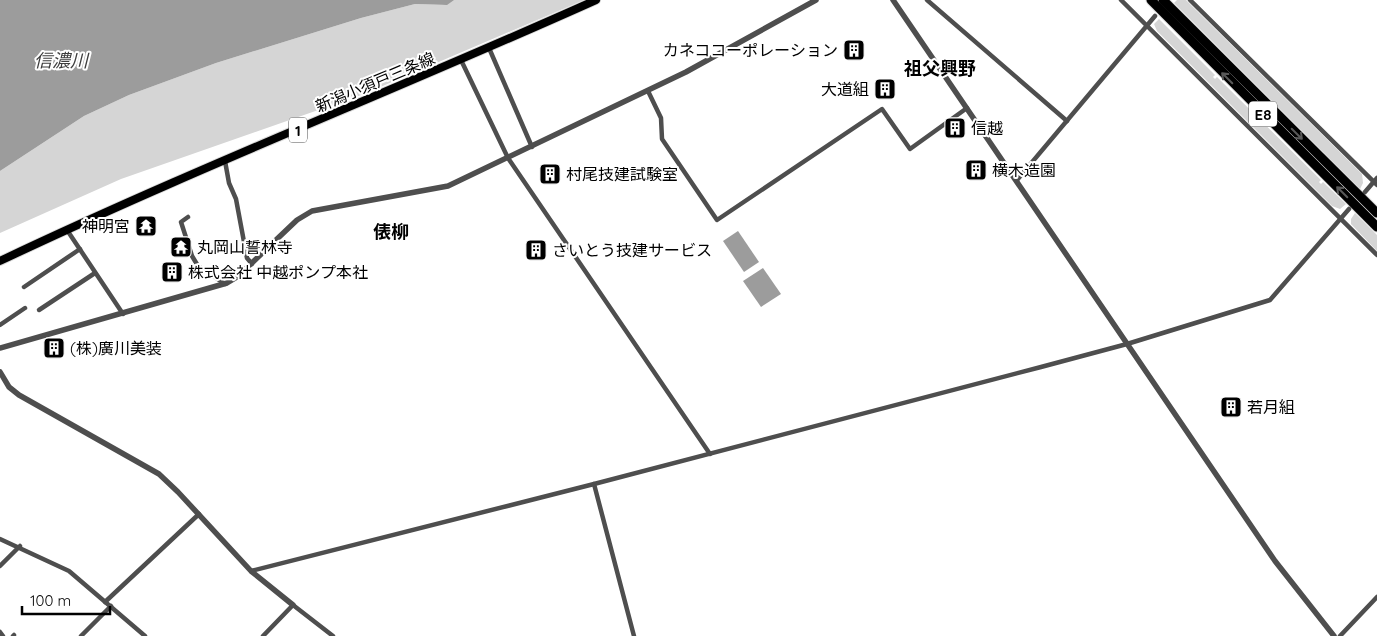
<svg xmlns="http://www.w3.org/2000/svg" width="1377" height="636" font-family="Quicksand,'Noto Sans JP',sans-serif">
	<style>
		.green { fill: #d5d5d5 }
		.water { fill: #9c9c9c }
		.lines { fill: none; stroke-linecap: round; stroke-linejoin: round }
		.primary-casing { stroke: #dbdbdb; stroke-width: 10 }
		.motorway-casing { stroke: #dbdbdb; stroke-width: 11 }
		.minor { stroke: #4e4e4e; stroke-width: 4.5 }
		.tertiary { stroke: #4e4e4e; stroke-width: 5.5 }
		.primary { stroke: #000; stroke-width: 8 }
		.motorway { stroke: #000; stroke-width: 9 }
		.oneway { stroke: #595959 }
		.labels { text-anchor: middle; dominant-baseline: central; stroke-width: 4; stroke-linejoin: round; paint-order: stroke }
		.shield { fill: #fff; stroke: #4c4c4c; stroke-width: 1 }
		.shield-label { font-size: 15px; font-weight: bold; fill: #000 }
		.poi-label { font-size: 16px; fill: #000; stroke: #fff; text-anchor: start }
		.street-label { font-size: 16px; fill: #000; stroke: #fff }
		.water-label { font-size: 18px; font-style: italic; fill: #3d3d3d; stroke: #fff }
		.neighbourhood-label { font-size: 18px; font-weight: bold; fill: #000; stroke: #fff }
	</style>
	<rect width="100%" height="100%" fill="#fff"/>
	<g class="green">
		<path d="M452 0H584L364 94 121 179 0 233V171L84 116 129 95 216 63 361 18 415 4 444 5Z"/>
		<path d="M1177 0H1186L1362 174 1363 183 1360 189 1174 3Z"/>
		<path d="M1159 19 1215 75 1213 77 1215 79 1217 77 1321 180 1319 182 1321 184 1323 182 1346 204 1340 209 1332 206 1157 31 1154 24Z"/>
		<path d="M1355 213 1377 235V251L1351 224V219Z"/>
	</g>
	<g class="water">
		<path d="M0 0H454L447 5 415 4 361 18 216 63 129 95 84 116 0 171Z"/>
		<path d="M738 231 759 262 744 272 723 241Z"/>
		<path d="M763 268 781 294 761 307 743 281Z"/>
	</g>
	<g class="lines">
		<g class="primary-casing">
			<path id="primary" d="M0 261C196 168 398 89 596 0"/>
		</g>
		<g class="motorway-casing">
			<g id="motorway">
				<path d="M1151 0 1377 227"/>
				<path d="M1163 0 1377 213"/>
			</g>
		</g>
		<g class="minor">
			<path d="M927 0 1067 121"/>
			<path d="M1121 0 1377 255"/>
			<path d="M1190 0 1377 185"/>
			<path d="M489 48 532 147"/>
			<path d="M461 60 508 158 710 454"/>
			<path d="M648 91 661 118 662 139 717 220 882 109 910 149 967 108"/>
			<path d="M225 161 229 183 236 199 247 258 252 264"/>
			<path d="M1017 180 1155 16"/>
			<path d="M1365 192 1377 178"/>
			<path d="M188 217 181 222 192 256 198 266 225 284"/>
			<path d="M67 230 123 314"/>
			<path d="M24 287 80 249"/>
			<path d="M39 310 95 273"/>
			<path d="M0 325 25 308"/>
			<path d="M594 484 634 636"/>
			<path d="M0 539 69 571 145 636"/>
			<path d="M0 566 20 546"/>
			<path d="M251 571 594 484 1041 367 1127 344 1270 300 1349 209"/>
			<path d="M105 602 199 514"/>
			<path d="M0 632 3 636"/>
			<path d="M13 636 14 635"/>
			<path d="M81 636 111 606"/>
			<path d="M263 636 293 605 333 636"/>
			<path d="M1340 636 1377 597"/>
		</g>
		<g class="tertiary">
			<path d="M893 0 1275 561 1334 636"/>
			<path d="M0 348 227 283 237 277 297 220 312 211 448 186 686 72 816 0"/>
			<path d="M0 372 9 387 19 395 159 474 178 492 251 571 293 605"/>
		</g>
		<use href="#primary" class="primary"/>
		<use href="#motorway" class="motorway"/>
	</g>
	<defs><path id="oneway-shaft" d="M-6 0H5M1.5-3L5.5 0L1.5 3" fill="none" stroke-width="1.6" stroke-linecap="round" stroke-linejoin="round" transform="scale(1.25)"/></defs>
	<g class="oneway">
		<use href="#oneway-shaft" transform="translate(1227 78) rotate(-135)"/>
		<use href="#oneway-shaft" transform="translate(1297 134) rotate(45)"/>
		<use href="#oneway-shaft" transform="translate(1342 192) rotate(-135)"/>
	</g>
	<defs>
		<g id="building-square" transform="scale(1.125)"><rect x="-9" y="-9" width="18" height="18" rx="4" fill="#000" stroke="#fff"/><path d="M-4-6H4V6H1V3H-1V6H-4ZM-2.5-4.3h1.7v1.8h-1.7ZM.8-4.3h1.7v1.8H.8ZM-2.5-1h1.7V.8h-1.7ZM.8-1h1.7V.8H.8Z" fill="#fff"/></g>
		<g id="temple-square" transform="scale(1.125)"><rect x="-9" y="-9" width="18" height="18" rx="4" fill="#000" stroke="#fff"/><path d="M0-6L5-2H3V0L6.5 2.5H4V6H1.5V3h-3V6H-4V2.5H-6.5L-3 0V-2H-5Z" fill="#fff"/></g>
	</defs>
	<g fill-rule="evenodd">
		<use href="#building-square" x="854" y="50"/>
		<use href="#building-square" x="885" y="89"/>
		<use href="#building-square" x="955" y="128"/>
		<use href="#building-square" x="976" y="170"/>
		<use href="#building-square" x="550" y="174"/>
		<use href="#temple-square" x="146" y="226"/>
		<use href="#temple-square" x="181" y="247"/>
		<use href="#building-square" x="536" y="250"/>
		<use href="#building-square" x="172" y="272"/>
		<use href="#building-square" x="54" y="348"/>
		<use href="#building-square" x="1231" y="407"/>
	</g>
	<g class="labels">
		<g class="shield">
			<rect x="1249" y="101.5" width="28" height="25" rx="4"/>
			<rect x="289" y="117.5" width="18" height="25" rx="4"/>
		</g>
		<g class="shield-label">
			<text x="1263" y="114">E8</text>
			<text x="298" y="130">1</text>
		</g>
		<g class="poi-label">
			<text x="838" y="50" text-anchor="end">カネココーポレーション</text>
			<text x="869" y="89" text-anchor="end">大道組</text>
			<text x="971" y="128">信越</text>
			<text x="992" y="170">横木造園</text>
			<text x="566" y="174">村尾技建試験室</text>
			<text x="130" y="226" text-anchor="end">神明宮</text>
			<text x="197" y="247">丸岡山誓林寺</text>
			<text x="552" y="250">さいとう技建サービス</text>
			<text x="188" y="272">株式会社 中越ポンプ本社</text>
			<text x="70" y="348">(株)廣川美装</text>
			<text x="1247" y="407">若月組</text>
		</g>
		<g class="street-label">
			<text transform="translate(375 82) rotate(-23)">新潟小須戸三条線</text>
		</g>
		<g class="water-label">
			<text x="61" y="60">信濃川</text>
		</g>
		<g class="neighbourhood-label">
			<text x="940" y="68">祖父興野</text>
			<text x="391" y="231">俵柳</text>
		</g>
	</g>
	<path d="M22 606v8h88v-8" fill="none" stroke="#000000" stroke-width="2.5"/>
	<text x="30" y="606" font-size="15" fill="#000000" stroke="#ffffff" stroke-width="4" paint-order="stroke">100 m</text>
</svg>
